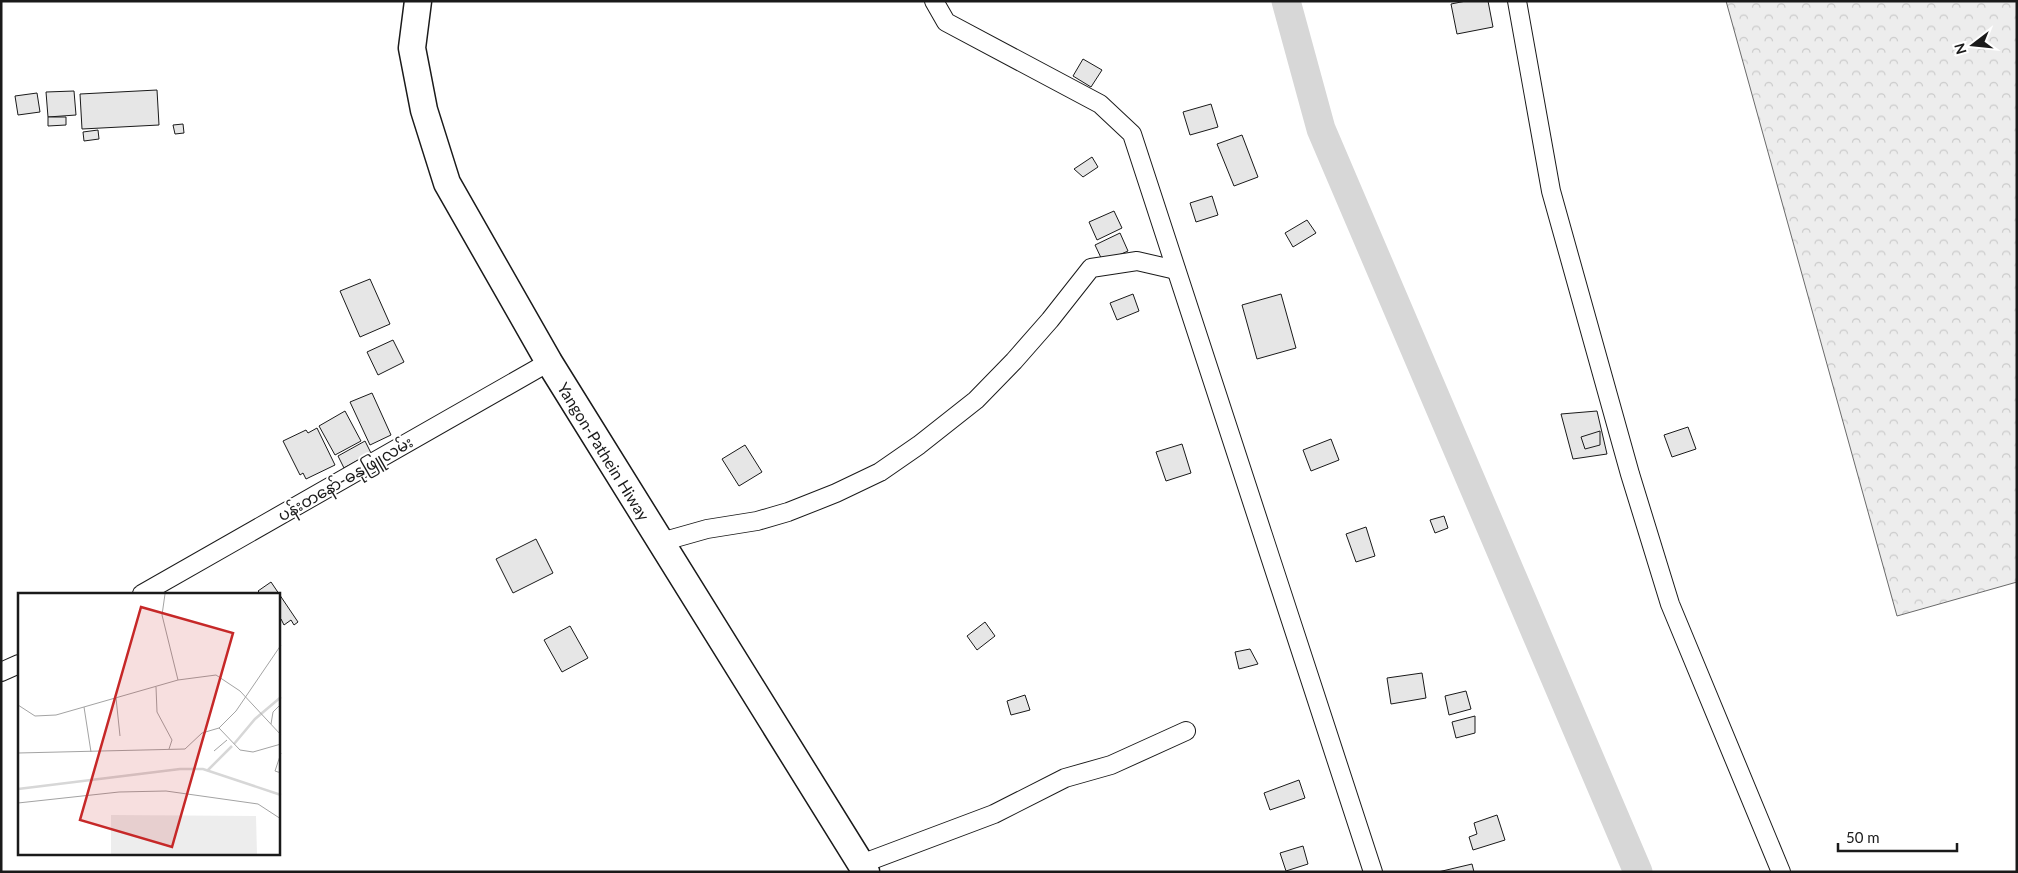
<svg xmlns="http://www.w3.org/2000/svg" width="2018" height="873" font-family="Lato,'Noto Sans Myanmar',sans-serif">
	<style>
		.forest { fill: url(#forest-crowns); stroke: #6a6a6a }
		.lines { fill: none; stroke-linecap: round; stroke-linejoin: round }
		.river { stroke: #d7d7d7; stroke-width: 29 }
		.building { fill: #e6e6e6; stroke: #1a1a1a }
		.minor-casing { stroke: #1a1a1a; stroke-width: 20 }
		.highway-casing { stroke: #1a1a1a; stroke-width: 29 }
		.minor { stroke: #fff; stroke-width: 18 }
		.highway { stroke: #fff; stroke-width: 26 }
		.labels { text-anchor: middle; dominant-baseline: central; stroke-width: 4; stroke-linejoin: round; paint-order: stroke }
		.street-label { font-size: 16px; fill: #1a1a1a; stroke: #fff }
		.inset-river { fill: none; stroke: #d7d7d7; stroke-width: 2.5 }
		.inset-road { fill: none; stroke: #a3a3a3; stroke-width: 1 }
		.view { fill: #c62828; fill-opacity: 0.15; stroke: #c62828; stroke-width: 2.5 }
		.inset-edge { fill: none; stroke: #1a1a1a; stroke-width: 2.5 }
	</style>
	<defs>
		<pattern id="forest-crowns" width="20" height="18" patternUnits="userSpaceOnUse" patternTransform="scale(1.25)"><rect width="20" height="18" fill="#ededed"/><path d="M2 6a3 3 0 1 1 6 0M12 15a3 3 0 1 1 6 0" fill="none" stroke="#cbcbcb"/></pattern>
	</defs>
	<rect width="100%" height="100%" fill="#fff"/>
	<path class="forest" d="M1726 1H2017V582L1897 616Z"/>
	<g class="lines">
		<path class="river" d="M1286 1 1321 129 1638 872"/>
	</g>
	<g class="building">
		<path d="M1466 1H1488L1493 27 1457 34 1451 4Z"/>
		<path d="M1083 59 1102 70 1091 87 1073 76Z"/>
		<path d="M157 90 159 125 82 129 80 94Z"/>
		<path d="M74 91 76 115 48 117 46 92Z"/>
		<path d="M37 93 40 112 18 115 15 96Z"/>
		<path d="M1211 104 1218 127 1190 135 1183 112Z"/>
		<path d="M48 117H66V125L48 126Z"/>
		<path d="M183 124 184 133 175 134 173 125Z"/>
		<path d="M98 130 99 139 84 141 83 132Z"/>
		<path d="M1242 135 1258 177 1234 186 1217 144Z"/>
		<path d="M1092 157 1098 167 1083 177 1074 169Z"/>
		<path d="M1212 196 1218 215 1196 222 1190 203Z"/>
		<path d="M1114 211 1122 228 1097 240 1089 222Z"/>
		<path d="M1307 220 1316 233 1293 247 1285 233Z"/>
		<path d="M1120 233 1128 251 1103 262 1095 245Z"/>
		<path d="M370 279 390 324 360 337 340 291Z"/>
		<path d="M1133 294 1139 311 1117 320 1110 303Z"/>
		<path d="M1281 294 1296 348 1257 359 1242 305Z"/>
		<path d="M393 340 404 362 378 375 367 352Z"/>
		<path d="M372 393 391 435 370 445 350 402Z"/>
		<path d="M345 411 361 441 335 455 319 426Z"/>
		<path d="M1597 411 1607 454 1573 459 1561 414Z"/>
		<path d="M1688 427 1696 449 1672 457 1664 435Z"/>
		<path d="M317 428 335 465 306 479 303 473 300 475 283 441 306 430 308 433Z"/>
		<path d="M1600 431V445L1585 449 1581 437Z"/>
		<path d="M1331 439 1339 460 1311 471 1303 450Z"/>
		<path d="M365 441 371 453 344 468 338 456Z"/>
		<path d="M1182 444 1191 473 1166 481 1156 452Z"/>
		<path d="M745 445 762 472 739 486 722 459Z"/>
		<path d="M1444 516 1448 528 1435 533 1430 520Z"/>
		<path d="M1366 527 1375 556 1356 562 1346 534Z"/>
		<path d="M536 539 553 573 513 593 496 559Z"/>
		<path d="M271 582 298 622 294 625 291 620 284 625 281 619 279 621V594H261L258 591Z"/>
		<path d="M985 622 995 636 977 650 967 636Z"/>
		<path d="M570 626 588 658 562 672 544 640Z"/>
		<path d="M1250 649 1258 664 1239 669 1235 652Z"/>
		<path d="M1422 673 1426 698 1391 704 1387 678Z"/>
		<path d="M1466 691 1471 709 1449 715 1445 696Z"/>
		<path d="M1025 695 1030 710 1011 715 1007 701Z"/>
		<path d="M1475 716V733L1456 738 1452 722Z"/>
		<path d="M1299 780 1305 798 1270 810 1264 793Z"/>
		<path d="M1497 815 1505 840 1473 850 1469 837 1477 834 1474 823Z"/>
		<path d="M1303 846 1308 864 1286 871 1280 853Z"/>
		<path d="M1472 864 1474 872H1438Z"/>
	</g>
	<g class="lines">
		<g class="minor-casing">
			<g id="minor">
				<path d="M934 1 946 22 1100 104 1132 134 1373 872"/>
				<path d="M1517 1 1551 191 1630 474 1670 604 1781 872"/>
				<path d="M661 542 707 529 757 521 788 512 836 493 880 472 919 445 976 400 1014 361 1050 320 1091 268 1137 261 1176 270"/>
				<path d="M142 594 549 362"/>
				<path d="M1 672 19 664"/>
				<path d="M861 864 994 814 1065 778 1111 765 1186 731"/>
			</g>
		</g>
		<g class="highway-casing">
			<g id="highway">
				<path id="s1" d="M418 1 412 48 424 110 447 183 549 362 866 872"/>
			</g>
		</g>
		<use href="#minor" class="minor"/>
		<use href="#highway" class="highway"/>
	</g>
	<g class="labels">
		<g class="street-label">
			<text stroke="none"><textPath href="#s1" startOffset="498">Yangon-Pathein Hiway</textPath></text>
			<text transform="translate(345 478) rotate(-30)">ပန်းတနော်-ဓနုဖြူလမ်း</text>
		</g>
	</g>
	<g transform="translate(18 593)">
		<rect width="262" height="262" fill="#fff"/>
		<path d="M93 222 238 223 239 262H93Z" fill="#ededed"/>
		<path class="inset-river" d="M216 151 237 126 263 104M190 177 214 153M0 196 162 176H185L263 202"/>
		<path class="inset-road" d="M147 1 144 22 160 87M138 94 139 119 154 147 151 156M98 105 102 143M0 112 17 123 38 122 160 87 198 82 222 98 263 142M66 114 73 159M253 131 255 119 263 111M201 135 222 157 235 159 263 151M196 158 209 147M0 160 167 156 184 140 201 135 218 118 263 52M263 160 257 178 263 180M0 210 101 199 148 198 240 211 263 226"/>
		<path class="view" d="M123 14 215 40 154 254 62 227Z"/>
		<rect width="262" height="262" class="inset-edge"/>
	</g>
	<rect width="2018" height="873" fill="none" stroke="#1a1a1a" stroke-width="5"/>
	<g transform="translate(1973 45) rotate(254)" stroke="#ffffff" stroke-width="4" paint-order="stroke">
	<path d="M0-4L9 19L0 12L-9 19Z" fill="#1a1a1a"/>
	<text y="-8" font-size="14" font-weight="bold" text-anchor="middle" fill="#1a1a1a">N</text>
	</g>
	<path d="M1838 843v8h119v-8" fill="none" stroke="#1a1a1a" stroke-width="2.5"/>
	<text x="1846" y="843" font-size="15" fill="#1a1a1a" stroke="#ffffff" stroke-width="4" paint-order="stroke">50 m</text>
</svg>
